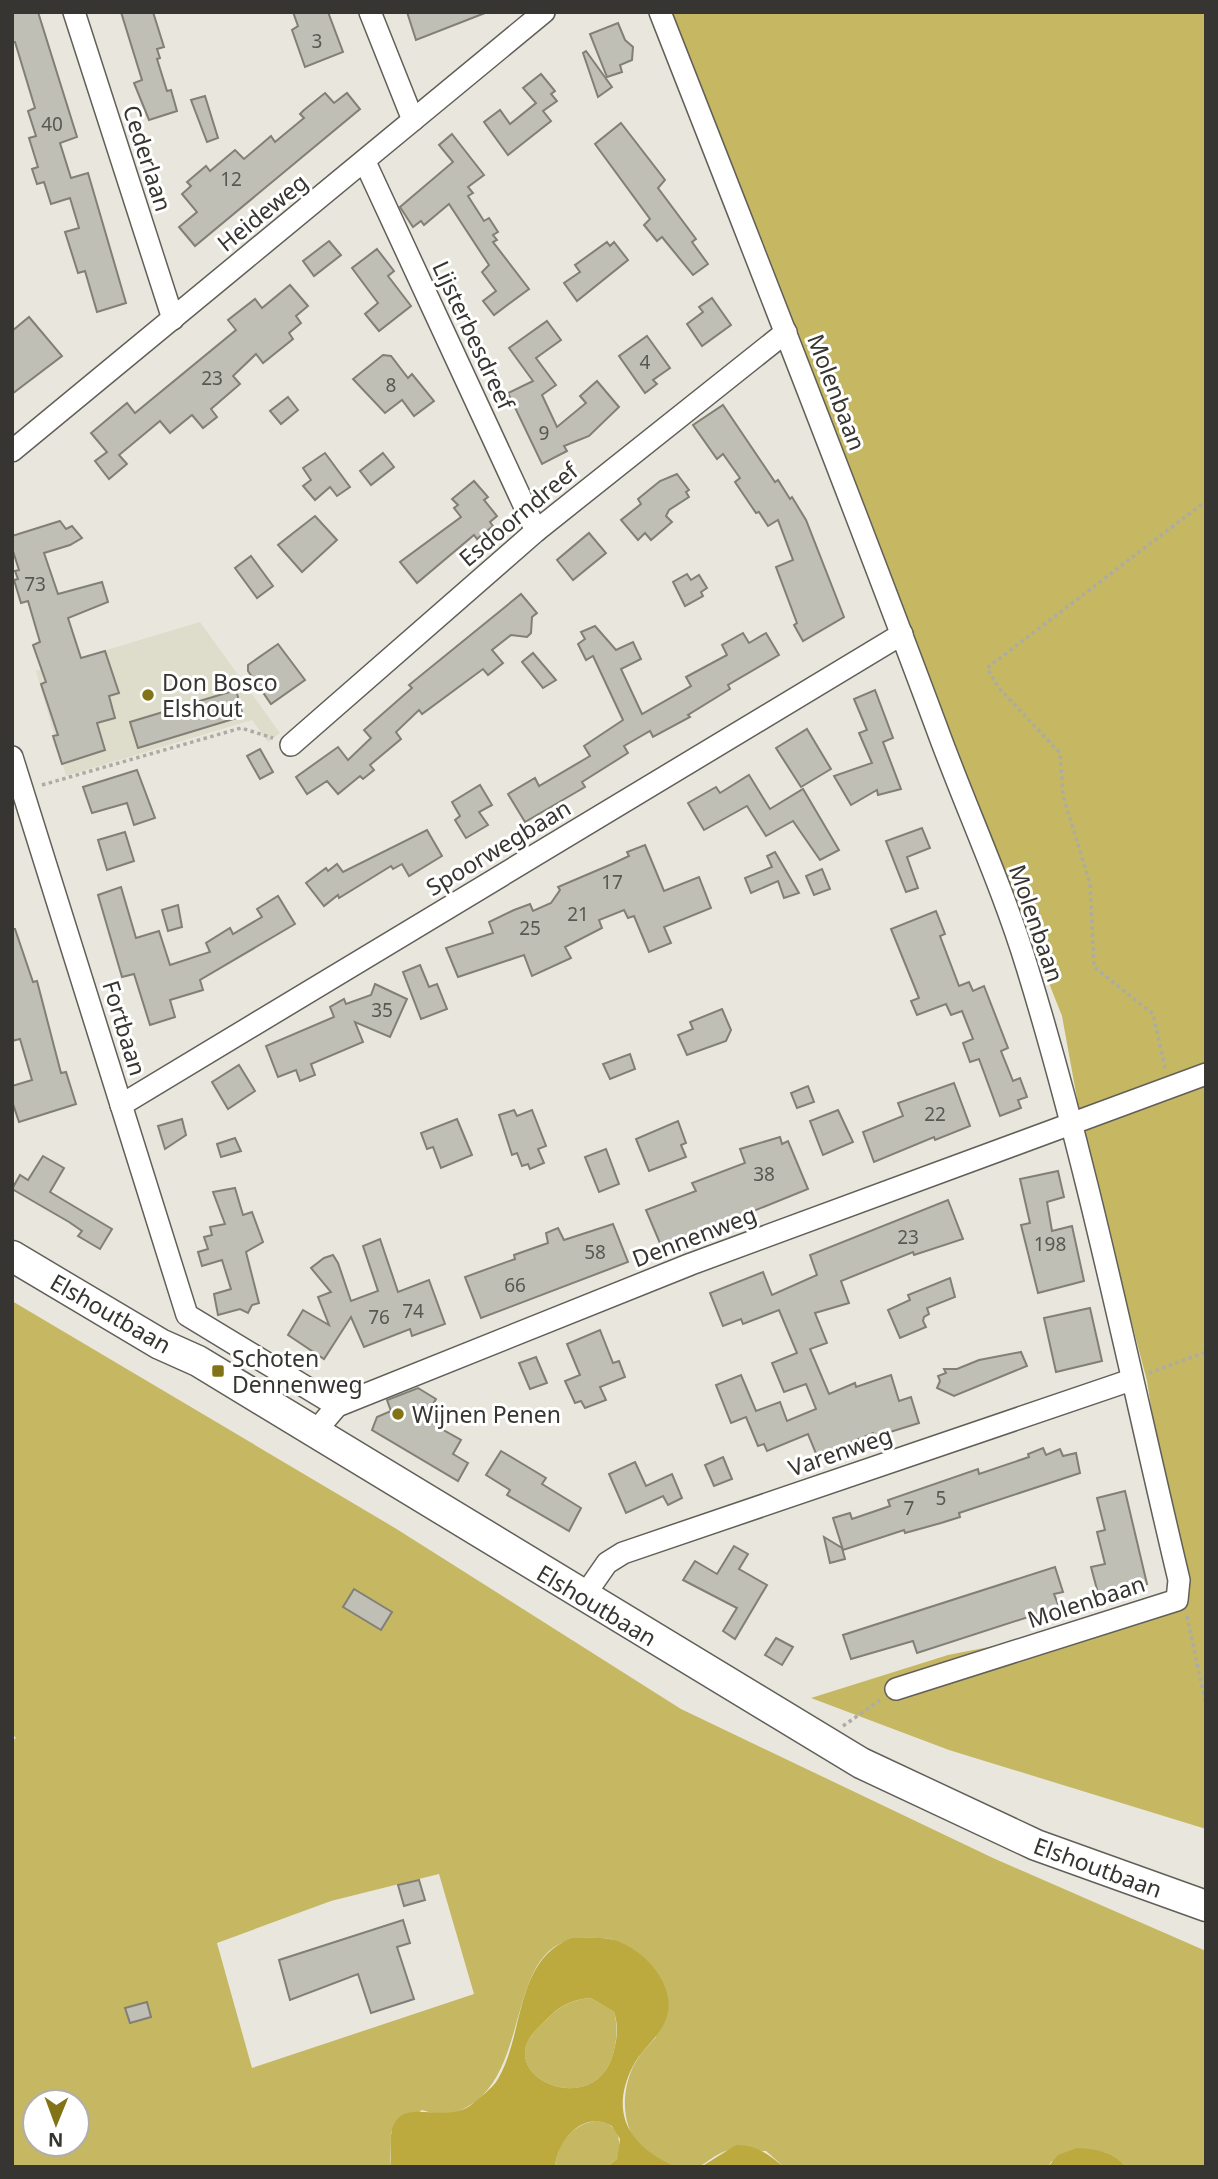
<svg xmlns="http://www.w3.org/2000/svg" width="1218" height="2179" font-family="'Noto Sans',sans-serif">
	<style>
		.built { fill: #dedcca }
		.green { fill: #c6b763; fill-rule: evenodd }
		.water { fill: #bcaa3f; fill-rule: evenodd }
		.building { fill: #c0bfb5; stroke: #817f76; stroke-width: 2 }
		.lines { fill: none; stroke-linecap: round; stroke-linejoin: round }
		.street-casing { stroke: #615f57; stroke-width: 24 }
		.secondary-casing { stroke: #615f57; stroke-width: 33 }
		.path { stroke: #adaca4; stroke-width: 3.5; stroke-dasharray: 3.5 3.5; stroke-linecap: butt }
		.street { stroke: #fff; stroke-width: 21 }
		.secondary { stroke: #fff; stroke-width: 30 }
		.poi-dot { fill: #827416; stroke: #fff; stroke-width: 2.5 }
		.labels { text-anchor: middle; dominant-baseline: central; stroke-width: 6; stroke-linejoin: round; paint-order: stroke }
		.number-label { font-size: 19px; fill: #585852 }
		.street-label { font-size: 23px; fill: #363531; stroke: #fff }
		.poi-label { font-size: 23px; fill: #363531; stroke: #fff; text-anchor: start }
	</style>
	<rect width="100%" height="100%" fill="#e9e7dd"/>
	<path class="built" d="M200 622 280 733 268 742 252 720 66 776 36 671Z"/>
	<g class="green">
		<path d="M663 12H1206V1829L949 1750 811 1698 948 1655 1183 1609 1147 1381 1086 1148 1062 1016Z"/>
		<path d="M12 1301 395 1528 681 1709 993 1858 1206 1951V2167H1125C1106 2140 1077 2154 1051 2162L1048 2167H784L766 2151C754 2151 733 2147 723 2152 703 2161 706 2170 679 2167 628 2161 614 2108 633 2067 638 2056 648 2046 656 2037L612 1939C596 1938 578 1936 564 1942 511 1962 526 2062 476 2101 457 2115 444 2117 422 2110L391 2132 390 2167H12V1741L16 1738 12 1734ZM439 1874 474 1994 252 2068 217 1943 331 1901ZM35 2102H77V2144H35Z"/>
		<path d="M591 1998 614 2012C618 2027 617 2039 613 2054 594 2122 490 2075 537 2029 555 2011 565 2000 591 1998Z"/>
		<path d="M596 2121C619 2123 622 2139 617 2159L607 2167H555C557 2143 573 2124 596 2121Z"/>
	</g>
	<g class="water">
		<path d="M572 1938C585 1938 598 1937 610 1939 639 1945 674 1980 668 2012 664 2034 642 2048 633 2066 608 2115 631 2147 676 2167H607L617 2159 620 2139 612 2126C584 2109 557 2140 555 2167H390C392 2155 389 2141 392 2130 402 2094 442 2126 471 2105 480 2097 492 2089 498 2079 525 2033 514 1960 572 1938ZM591 1998 614 2012C619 2027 617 2039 613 2054 594 2122 490 2075 537 2029 555 2011 564 2000 591 1998Z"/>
		<path d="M736 2145C757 2145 768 2154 784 2167H701Z"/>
		<path d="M1077 2148C1095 2149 1115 2151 1125 2167H1048L1058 2155Z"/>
	</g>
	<g class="building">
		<path d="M12 12H38L77 137 60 143 71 178 88 173 126 303 97 312 85 271 78 273 65 232 79 228 70 198 51 204 44 182 37 184 32 169 38 167 29 138 36 136 28 111 35 108 15 42H12Z"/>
		<path d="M121 12H153L164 47 157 49 160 58 157 59 167 91 171 90 177 111 149 120 134 83 142 80Z"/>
		<path d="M293 12H328L343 52 305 67 292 30 298 26Z"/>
		<path d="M407 12H485V13L416 40Z"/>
		<path d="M618 23 625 40 633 47 632 60 620 65 622 72 607 77 590 34Z"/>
		<path d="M586 51 612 87 598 97 583 53Z"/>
		<path d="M541 74 555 91 551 94 557 101 543 111 551 121 508 155 484 122 500 110 510 124 536 103 523 88Z"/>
		<path d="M325 93 334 103 347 93 360 109 195 246 179 227 197 212 182 194 191 186 187 182 206 166 210 171 235 150 244 159 271 136 275 142 304 118 300 114 304 110Z"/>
		<path d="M205 96 218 138 207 142 191 100Z"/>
		<path d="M621 123 665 180 658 188 696 239 692 242 708 264 693 275 662 237 657 241 644 225 650 219 595 144Z"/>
		<path d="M452 134 484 175 468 187 473 193 468 196 484 221 489 218 498 232 493 235 497 240 493 242 529 289 494 315 483 301 496 291 482 272 489 265 449 204 424 225 421 221 413 227 400 207 453 162 439 145Z"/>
		<path d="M329 241 341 255 314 276 303 261Z"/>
		<path d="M607 242 610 246 614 242 628 260 577 301 564 283 580 272 575 265Z"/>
		<path d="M377 249 394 271 388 276 411 306 379 331 365 314 378 303 352 268Z"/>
		<path d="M290 285 308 306 296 316 301 323 289 333 293 339 263 363 256 354 233 376 240 384 211 409 217 417 203 428 192 415 170 433 160 421 119 455 127 464 109 479 95 461 107 452 91 433 127 403 135 413 236 330 228 320 255 299 262 308Z"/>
		<path d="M712 298 731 325 702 346 687 324 703 312 699 307Z"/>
		<path d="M29 317 62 356 12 394V331Z"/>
		<path d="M547 321 561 340 536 358 556 385 542 395 557 427 586 403 580 396 597 381 619 407 589 436 564 446 567 451 542 464 508 393 533 381 509 348Z"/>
		<path d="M647 336 670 368 653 380 657 384 645 393 619 356Z"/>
		<path d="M383 355 391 356 408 378 412 374 434 401 414 416 402 400 385 413 353 379Z"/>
		<path d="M288 397 298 410 281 424 270 411Z"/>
		<path d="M723 405 775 482 778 480 790 499 792 497 806 520 844 617 803 641 794 625 797 623 776 567 793 560 778 520 768 526 759 512 756 513 735 482 740 478 723 454 717 459 693 425Z"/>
		<path d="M325 453 350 487 337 496 330 487 315 500 303 486 311 480 303 468Z"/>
		<path d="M383 453 394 467 371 485 360 471Z"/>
		<path d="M677 474 689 490 686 492 689 497 669 510 666 516 672 522 651 540 645 533 638 540 621 520 641 504 638 499 660 481Z"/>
		<path d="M474 481 488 497 484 500 497 516 490 522 493 526 477 539 474 535 417 583 400 562 461 517 454 508 458 505 452 499Z"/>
		<path d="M315 516 337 540 302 572 278 545Z"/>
		<path d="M60 521 66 529 72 526 82 538 70 545 44 553 58 594 102 582 108 602 68 618 81 658 105 651 119 693 109 696 115 718 97 723 105 750 62 764 53 736 58 735 41 684 46 682 33 645 40 642 28 601 21 603 14 580 18 579 15 571 19 570 12 548V536Z"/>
		<path d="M589 533 606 553 573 580 557 560Z"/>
		<path d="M251 556 273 586 257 598 235 568Z"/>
		<path d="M687 574 691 580 699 575 707 588 701 592 703 596 685 606 673 582Z"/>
		<path d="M521 594 537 613 532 617 531 633 527 637 511 635 492 650 503 663 488 675 483 669 422 714 419 710 396 732 401 739 370 765 374 770 363 779 360 776 338 794 327 781 307 794 296 777 338 747 348 760 371 738 364 730 412 688 409 685Z"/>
		<path d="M595 626 616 650 633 642 641 659 621 669 642 714 691 686 686 677 727 655 722 645 743 633 749 643 766 633 779 655 728 685 730 689 688 715 690 717 653 737 650 731 624 746 628 753 582 782 585 787 525 822 508 794 535 778 539 786 590 756 584 746 623 720 593 656 586 660 578 644 585 639 581 632Z"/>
		<path d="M278 644 305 680 271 704 248 671V665Z"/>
		<path d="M533 653 556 680 543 688 522 662Z"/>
		<path d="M236 690 243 716 138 748 130 722Z"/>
		<path d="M875 690 893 738 883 742 901 789 878 795 877 790 851 805 834 776 872 763 859 733 867 730 854 699Z"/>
		<path d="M807 729 831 769 801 787 776 748Z"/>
		<path d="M260 749 273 772 260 779 247 756Z"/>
		<path d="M137 770 155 818 134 825 127 803 92 813 83 787Z"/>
		<path d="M749 775 770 809 803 789 839 850 820 860 793 821 766 836 747 806 704 830 688 803 716 787 720 793Z"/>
		<path d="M480 785 492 805 479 812 488 825 466 838 455 820 460 816 452 802Z"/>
		<path d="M922 828 930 848 907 857 918 888 906 892 886 841Z"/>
		<path d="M427 830 442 856 409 876 402 864 393 869 391 866 339 898 338 895 324 906 306 883 326 868 328 871 337 864 343 872Z"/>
		<path d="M125 832 134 861 107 870 98 840Z"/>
		<path d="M645 845 664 891 699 877 711 908 664 927 671 943 649 952 634 916 628 918 624 910 599 920 602 928 565 947 571 958 532 976 524 955 458 977 446 948 493 933 489 922 514 910 530 904 533 911 551 903 560 890 558 887 612 864 629 856 627 852Z"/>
		<path d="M775 852 789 876 799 893 784 898 778 881 751 893 745 878 772 867 767 856Z"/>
		<path d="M822 869 830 889 814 895 806 876Z"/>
		<path d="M121 887 136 938 159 931 170 965 210 952 206 943 230 928 233 934 262 917 257 909 278 896 295 924 200 980 203 990 170 1000 175 1017 150 1025 134 974 122 977 98 895Z"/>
		<path d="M178 905 182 927 168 931 162 910Z"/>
		<path d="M936 911 945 934 940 936 959 986 969 982 973 991 984 986 1008 1048 1001 1051 1013 1081 1020 1078 1027 1097 1018 1100 1021 1108 1000 1116 979 1059 970 1062 963 1043 973 1039 962 1011 951 1015 946 1004 917 1015 911 1001 919 998 891 929Z"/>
		<path d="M12 929H15L33 982 37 981 61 1073 66 1072 76 1104 19 1122 12 1101V1086L32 1080 20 1039 12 1041Z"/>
		<path d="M420 965 429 987 437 984 447 1009 421 1019 403 972Z"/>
		<path d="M375 984 407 999 390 1037 355 1022 363 1042 311 1064 315 1075 300 1081 296 1070 278 1077 266 1046 334 1017 330 1007 344 999 346 1004 371 995Z"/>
		<path d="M722 1009 731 1030 726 1041 687 1055 678 1035 693 1029 690 1022Z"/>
		<path d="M630 1054 635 1069 610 1079 603 1064Z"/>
		<path d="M239 1065 255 1091 228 1109 212 1082Z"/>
		<path d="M954 1083 970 1126 935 1140 934 1137 874 1162 863 1132 903 1116 898 1103Z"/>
		<path d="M808 1086 814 1102 797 1108 791 1093Z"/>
		<path d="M514 1110 517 1116 532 1110 546 1146 538 1149 544 1163 530 1169 528 1164 522 1166 517 1153 512 1155 499 1115Z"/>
		<path d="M838 1110 853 1142 823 1155 810 1121Z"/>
		<path d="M182 1119 186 1135 165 1149 158 1126Z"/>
		<path d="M457 1119 472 1155 441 1168 433 1147 427 1149 421 1133Z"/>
		<path d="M678 1121 686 1143 681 1145 686 1157 649 1171 636 1139Z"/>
		<path d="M780 1137 782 1144 788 1141 808 1189 662 1248 646 1210 696 1191 692 1183 745 1163 740 1149Z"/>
		<path d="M235 1138 241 1151 221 1157 217 1144Z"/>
		<path d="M606 1149 619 1184 599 1192 585 1157Z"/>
		<path d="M43 1156 64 1168 50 1192 112 1229 100 1249 78 1236 82 1231 69 1222 12 1189 20 1175 28 1180Z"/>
		<path d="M1058 1171 1064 1197 1047 1202 1052 1231 1072 1226 1084 1281 1038 1293 1021 1225 1030 1223 1020 1179Z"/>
		<path d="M235 1188 243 1215 252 1212 263 1242 246 1252 259 1303 252 1305 248 1313 240 1309 218 1315 214 1294 231 1289 222 1260 202 1266 198 1252 208 1249 204 1237 212 1235 210 1227 225 1224 213 1192Z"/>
		<path d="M948 1200 963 1239 914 1255 913 1252 841 1281 849 1303 815 1313 827 1343 810 1349 829 1394 855 1383 856 1387 891 1375 899 1401 911 1397 919 1423 874 1437 873 1433 817 1456 808 1434 767 1451 764 1444 758 1446 746 1417 731 1423 716 1385 741 1375 756 1411 780 1402 787 1421 816 1409 806 1384 784 1392 772 1363 797 1353 779 1310 743 1324 741 1319 723 1326 710 1293 763 1272 772 1295 817 1275 810 1255Z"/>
		<path d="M613 1224 628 1262 481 1318 465 1277 515 1259 514 1255 548 1243 546 1233 558 1228 564 1240Z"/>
		<path d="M380 1239 398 1292 429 1280 445 1324 412 1336 410 1329 364 1347 351 1317 324 1359 288 1335 303 1310 329 1325 318 1297 331 1292 311 1268 324 1258 333 1255 338 1263 351 1301 378 1291 363 1246Z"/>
		<path d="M950 1278 955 1297 927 1308 929 1314 924 1317 923 1321 926 1327 900 1338 888 1310 910 1300 908 1295Z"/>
		<path d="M1090 1308 1102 1361 1056 1372 1044 1318Z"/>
		<path d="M600 1330 613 1363 619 1361 625 1377 600 1387 606 1400 585 1408 581 1401 575 1403 565 1381 580 1375 567 1344Z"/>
		<path d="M1021 1352 1027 1366 954 1396 937 1388 940 1381 938 1376 946 1373 944 1369H957L979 1360Z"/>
		<path d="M536 1357 547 1383 530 1389 519 1363Z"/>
		<path d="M418 1388 436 1399 429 1411 434 1414 429 1422 461 1440 453 1454 468 1463 458 1481 372 1430 377 1417 391 1411 387 1400Z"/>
		<path d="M1043 1448 1046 1455 1060 1449 1063 1456 1076 1453 1080 1473 959 1513 960 1517 941 1523 905 1533 904 1530 843 1550 833 1518 850 1513 852 1519 890 1506 888 1500 978 1469 979 1474 1029 1457 1028 1454Z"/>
		<path d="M501 1451 546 1478 542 1484 581 1508 569 1531 507 1495 510 1490 486 1475Z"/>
		<path d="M723 1457 732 1479 714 1486 705 1465Z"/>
		<path d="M635 1462 646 1486 672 1474 682 1498 668 1505 663 1496 626 1513 609 1474Z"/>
		<path d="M1125 1491 1147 1584 1099 1597 1091 1567 1105 1564 1097 1532 1105 1530 1097 1498Z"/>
		<path d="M824 1537 842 1548 845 1559 830 1563Z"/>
		<path d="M734 1546 748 1554 739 1569 767 1585 735 1639 723 1631 737 1608 683 1580 695 1561 717 1574Z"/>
		<path d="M1055 1567 1063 1592 1054 1594 1059 1607 917 1653 913 1641 851 1659 843 1635Z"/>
		<path d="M354 1589 392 1612 381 1630 343 1607Z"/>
		<path d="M776 1638 793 1647 782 1665 765 1655Z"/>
		<path d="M419 1880 425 1900 404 1906 398 1885Z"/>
		<path d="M403 1920 410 1943 397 1947 414 1999 371 2013 358 1974 290 2000 279 1960Z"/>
		<path d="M147 2002 151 2017 130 2023 125 2008Z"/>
	</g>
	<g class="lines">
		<g class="street-casing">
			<g id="street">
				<path d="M74 12 173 319"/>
				<path d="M370 12 413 120"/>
				<path d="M660 12C753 249 847 487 936 726 965 806 1002 885 1027 967 1089 1168 1130 1375 1179 1580L1177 1600 896 1689"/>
				<path d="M365 162 536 531"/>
				<path d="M12 451 544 12"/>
				<path d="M291 745 536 531 786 332"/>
				<path d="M12 757 187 1315 337 1406"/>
				<path d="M121 1105 902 634"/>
				<path d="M314 1433 337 1406 691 1264 1206 1074"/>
				<path d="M584 1596 607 1563 623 1553 1131 1380"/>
			</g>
		</g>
		<g class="secondary-casing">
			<path id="secondary" d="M12 1256 160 1344 198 1361 861 1763 1036 1845 1206 1906"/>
		</g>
		<g class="path">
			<path d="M42 785 241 728 273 738"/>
			<path d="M1165 1068 1153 1014 1094 967 1090 884 1063 795 1060 753 998 687 987 668 1206 501"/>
			<path d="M1149 1373 1206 1352"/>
			<path d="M1187 1616 1206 1705"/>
			<path d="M843 1726 880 1700"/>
		</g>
		<use href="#street" class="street"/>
		<use href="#secondary" class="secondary"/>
	</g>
	<g class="poi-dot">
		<circle cx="148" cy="695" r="7"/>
		<rect x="211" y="1364" width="14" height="14" rx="3.5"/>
		<circle cx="398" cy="1414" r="7"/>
	</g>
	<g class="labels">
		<g class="number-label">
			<text x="317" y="41">3</text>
			<text x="52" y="124">40</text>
			<text x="231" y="179">12</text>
			<text x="645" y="362">4</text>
			<text x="212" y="378">23</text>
			<text x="391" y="385">8</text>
			<text x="544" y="433">9</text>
			<text x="35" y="584">73</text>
			<text x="612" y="882">17</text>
			<text x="578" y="914">21</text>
			<text x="530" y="928">25</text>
			<text x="382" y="1010">35</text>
			<text x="935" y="1114">22</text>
			<text x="764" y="1174">38</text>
			<text x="908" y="1237">23</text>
			<text x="1050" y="1244">198</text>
			<text x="595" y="1252">58</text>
			<text x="515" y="1285">66</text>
			<text x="413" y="1311">74</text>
			<text x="379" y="1317">76</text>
			<text x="941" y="1498">5</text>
			<text x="909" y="1508">7</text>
		</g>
		<g class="street-label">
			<text transform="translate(148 158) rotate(72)">Cederlaan</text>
			<text transform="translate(262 212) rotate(-39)">Heideweg</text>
			<text transform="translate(474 335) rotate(65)">Lijsterbesdreef</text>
			<text transform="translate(837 392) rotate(69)">Molenbaan</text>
			<text transform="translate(518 514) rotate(-40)">Esdoorndreef</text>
			<text transform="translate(498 847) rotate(-31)">Spoorwegbaan</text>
			<text transform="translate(1037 923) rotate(71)">Molenbaan</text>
			<text transform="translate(125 1028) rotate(73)">Fortbaan</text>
			<text transform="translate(694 1236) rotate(-21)">Dennenweg</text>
			<text transform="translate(111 1313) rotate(30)">Elshoutbaan</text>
			<text transform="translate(840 1451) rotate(-19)">Varenweg</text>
			<text transform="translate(1086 1601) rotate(-18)">Molenbaan</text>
			<text transform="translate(597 1605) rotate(31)">Elshoutbaan</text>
			<text transform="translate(1098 1867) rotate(20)">Elshoutbaan</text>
		</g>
		<g class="poi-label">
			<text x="162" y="682">Don Bosco<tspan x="162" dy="26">Elshout</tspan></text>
			<text x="232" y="1358">Schoten<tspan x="232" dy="26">Dennenweg</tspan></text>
			<text x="412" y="1414">Wijnen Penen</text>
		</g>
	</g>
	<rect width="1218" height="2179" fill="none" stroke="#363531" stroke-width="28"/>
	<g transform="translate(56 2123) rotate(181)"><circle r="33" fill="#ffffff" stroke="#afaead" stroke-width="2"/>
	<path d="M0-5L12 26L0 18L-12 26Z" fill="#827416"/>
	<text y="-10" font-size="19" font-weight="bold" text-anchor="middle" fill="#363531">N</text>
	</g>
</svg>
